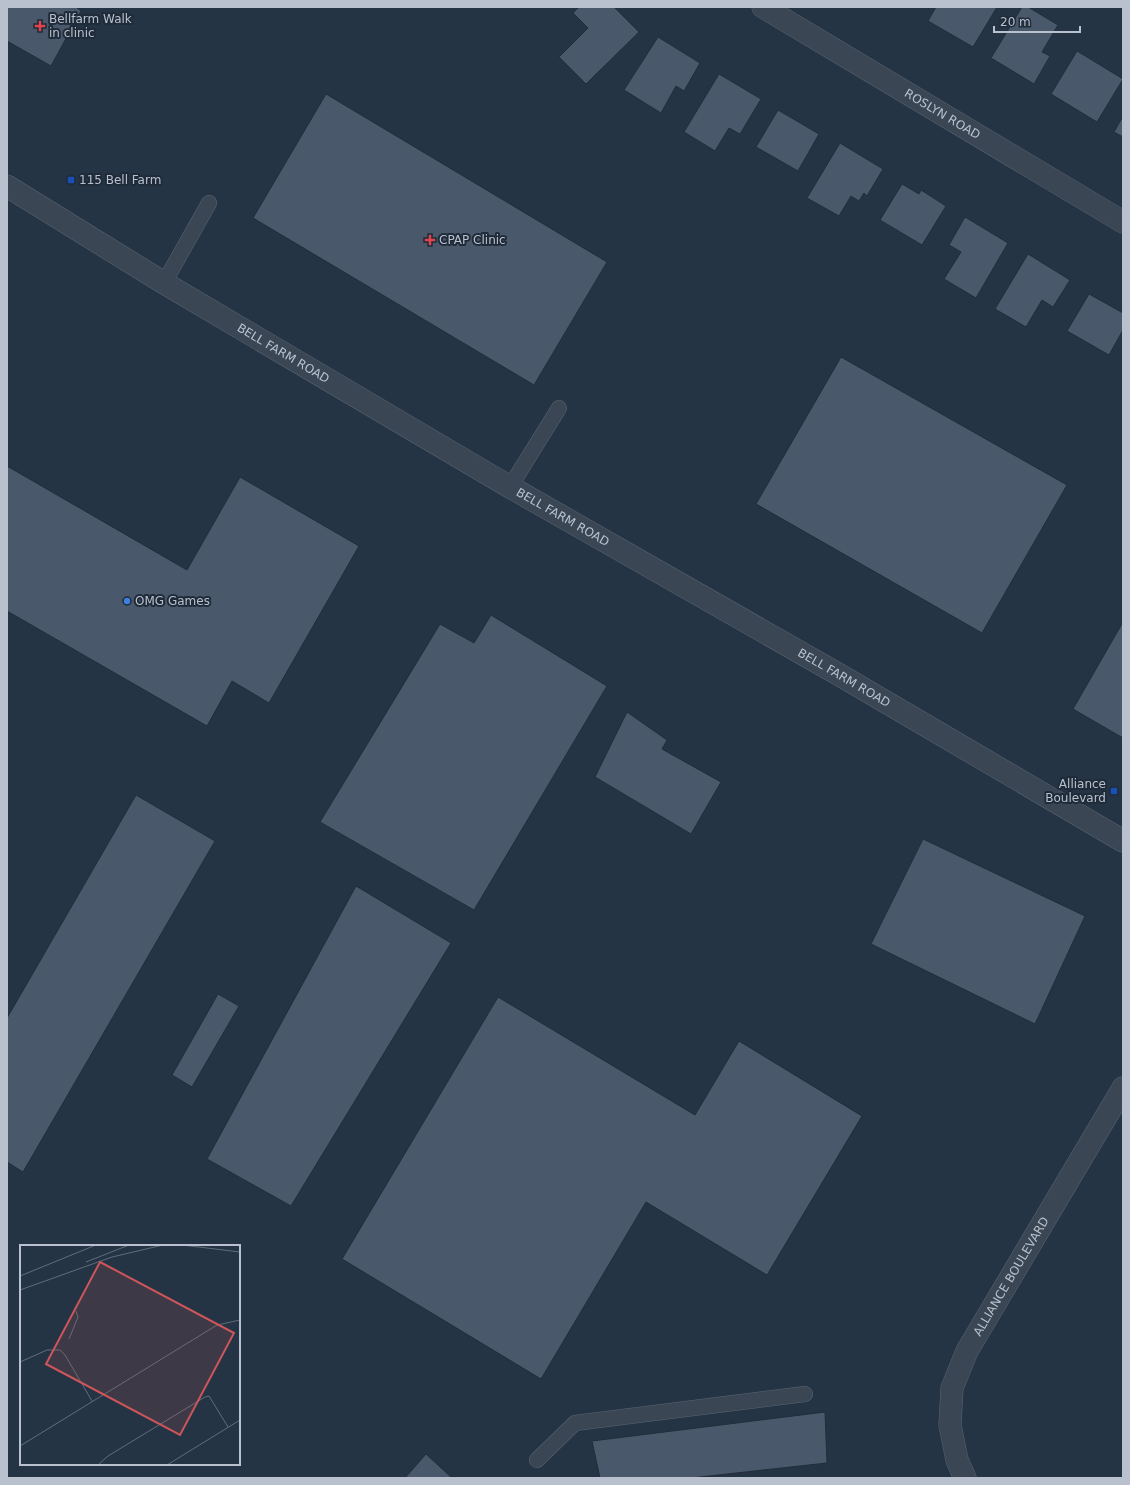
<svg xmlns="http://www.w3.org/2000/svg" width="1130" height="1485" font-family="'DejaVu Sans',sans-serif">
	<style>
		.building { fill: #49586b; stroke: #212d3b }
		.lines { fill: none; stroke-linecap: round; stroke-linejoin: round }
		.service-casing { stroke: #596471; stroke-width: 16 }
		.minor-casing { stroke: #596471; stroke-width: 23 }
		.tertiary-casing { stroke: #596471; stroke-width: 23 }
		.service { stroke: #3a4654; stroke-width: 15 }
		.minor { stroke: #3a4654; stroke-width: 22 }
		.tertiary { stroke: #3a4654; stroke-width: 22 }
		.health-dot { fill: #e0444e; stroke: #1f2b39; stroke-width: 1.5 }
		.transit-dot { fill: #1a4fb4; stroke: #1f2b39; stroke-width: 1.5 }
		.shop-dot { fill: #3f7fe0; stroke: #1f2b39; stroke-width: 1.5 }
		.labels { text-anchor: middle; dominant-baseline: central; stroke-width: 4; stroke-linejoin: round; paint-order: stroke }
		.poi-label { font-size: 12px; fill: #b8c1cd; stroke: #1f2b39; text-anchor: start }
		.street-label { font-size: 12px; fill: #b8c1cd; stroke: #1f2b39 }
		.inset-road { fill: none; stroke: #606c7b; stroke-width: 1 }
		.view { fill: #cd565a; fill-opacity: 0.15; stroke: #cd565a; stroke-width: 2 }
		.inset-edge { fill: none; stroke: #b8c1cd; stroke-width: 2 }
	</style>
	<rect width="100%" height="100%" fill="#253444"/>
	<g class="building">
		<path d="M7 7H76L81 11 51 66 7 41Z"/>
		<path d="M579 7H614L639 32 586 84 559 57 588 28 573 13Z"/>
		<path d="M936 7H997L973 47 928 21Z"/>
		<path d="M1022 7H1028L1058 25 1042 52 1050 56 1034 84 991 58Z"/>
		<path d="M658 37 700 63 684 91 676 86 661 113 624 90Z"/>
		<path d="M1077 51 1123 79 1097 122 1051 94Z"/>
		<path d="M719 74 761 99 740 134 729 128 715 151 684 132Z"/>
		<path d="M326 94 607 262 534 385 253 218Z"/>
		<path d="M778 110 819 134 798 171 756 147Z"/>
		<path d="M1123 116V137L1114 132Z"/>
		<path d="M840 143 883 169 867 196 864 193 859 201 851 196 839 216 807 198Z"/>
		<path d="M902 184 919 194 921 190 946 206 922 245 880 220Z"/>
		<path d="M965 217 1008 243 976 298 944 279 961 252 949 245Z"/>
		<path d="M1028 254 1070 280 1053 307 1042 300 1026 327 995 309Z"/>
		<path d="M1089 294 1123 313V330L1109 355 1067 331Z"/>
		<path d="M841 357 1067 485 982 633 756 504Z"/>
		<path d="M7 466 187 570 240 477 359 546 269 703 232 681 207 726 7 611Z"/>
		<path d="M491 615 607 686 474 910 320 822 440 624 474 643Z"/>
		<path d="M1123 622V738L1073 709Z"/>
		<path d="M627 712 667 740 662 749 721 782 691 834 595 777Z"/>
		<path d="M136 795 215 841 23 1172 7 1162V1018Z"/>
		<path d="M923 839 1085 916 1035 1024 871 944Z"/>
		<path d="M356 886 451 943 291 1206 207 1159Z"/>
		<path d="M218 994 239 1006 192 1087 172 1075Z"/>
		<path d="M498 997 695 1115 739 1041 862 1116 767 1275 646 1202 541 1379 342 1259Z"/>
		<path d="M825 1412 827 1463 691 1478H600L592 1441Z"/>
		<path d="M426 1454 452 1478H405Z"/>
	</g>
	<g class="lines">
		<g class="service-casing">
			<g id="service">
				<path d="M164 283 209 203"/>
				<path d="M510 487 559 408"/>
				<path d="M537 1460 575 1423 805 1394"/>
			</g>
		</g>
		<g class="minor-casing">
			<g id="minor">
				<path id="s1" d="M763 7 1123 222"/>
				<path id="s2" d="M965 1478 957 1460 950 1425 952 1388 967 1351 1123 1088"/>
			</g>
		</g>
		<g class="tertiary-casing">
			<g id="tertiary">
				<path id="s3" d="M7 186 164 283 510 487 838 674 1123 841"/>
			</g>
		</g>
		<use href="#service" class="service"/>
		<use href="#minor" class="minor"/>
		<use href="#tertiary" class="tertiary"/>
	</g>
	<g class="health-dot">
		<path d="M38 20h4v4h4v4h-4v4h-4v-4h-4v-4h4z"/>
		<path d="M428 234h4v4h4v4h-4v4h-4v-4h-4v-4h4z"/>
	</g>
	<g class="transit-dot">
		<rect x="67" y="176" width="8" height="8" rx="2"/>
		<rect x="1110" y="787" width="8" height="8" rx="2"/>
	</g>
	<circle class="shop-dot" cx="127" cy="601" r="4"/>
	<g class="labels">
		<g class="poi-label">
			<text x="49" y="19">Bellfarm Walk<tspan x="49" dy="14">in clinic</tspan></text>
			<text x="79" y="180">115 Bell Farm</text>
			<text x="439" y="240">CPAP Clinic</text>
			<text x="135" y="601">OMG Games</text>
			<text x="1106" y="784" text-anchor="end">Alliance<tspan x="1106" dy="14">Boulevard</tspan></text>
		</g>
		<g class="street-label">
			<text stroke="none"><textPath href="#s1" startOffset="209">ROSLYN ROAD</textPath></text>
			<text stroke="none"><textPath href="#s3" startOffset="323">BELL FARM ROAD</textPath></text>
			<text stroke="none"><textPath href="#s3" startOffset="647">BELL FARM ROAD</textPath></text>
			<text stroke="none"><textPath href="#s3" startOffset="971">BELL FARM ROAD</textPath></text>
			<text stroke="none"><textPath href="#s2" startOffset="219">ALLIANCE BOULEVARD</textPath></text>
		</g>
	</g>
	<g transform="translate(20 1245)">
		<rect width="220" height="220" fill="#253444"/>
		<path class="inset-road" d="M162 0 220 7M66 17 109 0M0 31 76 0M0 45 92 12 143 0M49 94 58 72 56 66M0 117 27 105H40L45 110 72 156M0 201 197 80 220 75M78 220 88 211 185 152 189 151 208 182M147 220 220 175"/>
		<path class="view" d="M80 17 214 88 160 190 26 119Z"/>
		<rect width="220" height="220" class="inset-edge"/>
	</g>
	<rect width="1130" height="1485" fill="none" stroke="#b8c1cd" stroke-width="16"/>
	<path d="M994 26v6h86v-6" fill="none" stroke="#b8c1cd" stroke-width="2"/>
	<text x="1000" y="26" font-size="12" fill="#b8c1cd" stroke="#1f2b39" stroke-width="3" paint-order="stroke">20 m</text>
</svg>
